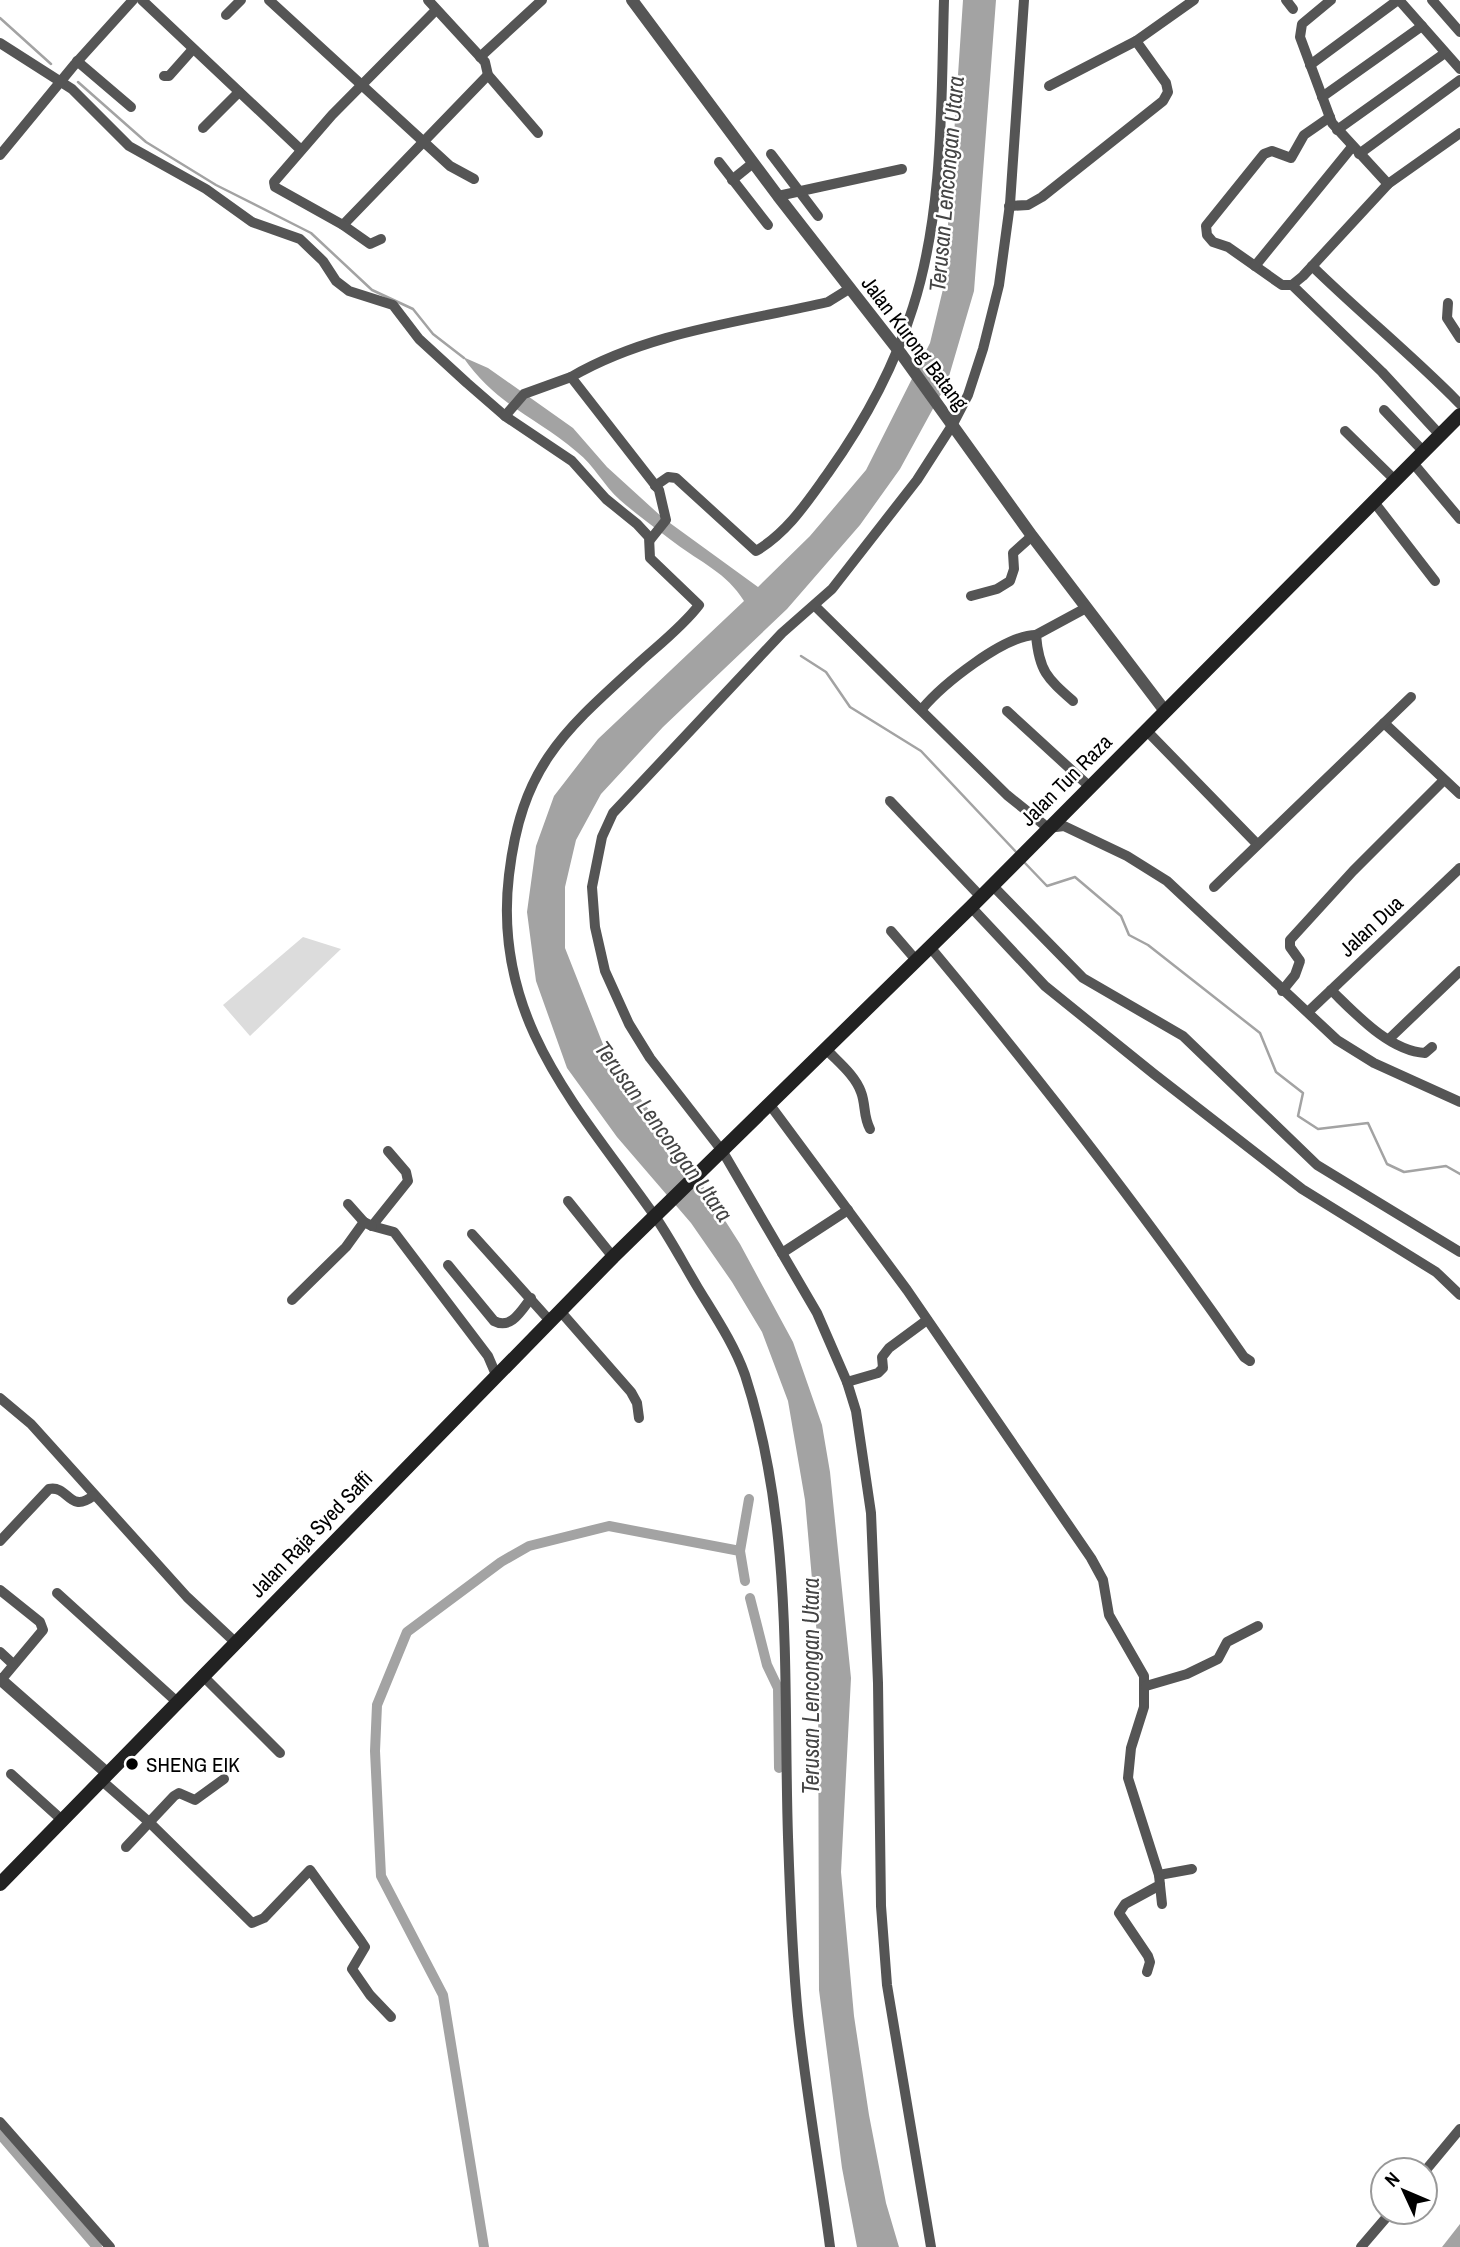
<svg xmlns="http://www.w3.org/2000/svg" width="1460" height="2247" font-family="'Archivo Narrow',sans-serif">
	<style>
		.green { fill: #dcdcdc }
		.water { fill: #a3a3a3 }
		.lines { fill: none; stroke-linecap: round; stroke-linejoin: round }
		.stream { stroke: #a3a3a3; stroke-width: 2.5 }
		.canal { stroke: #a3a3a3; stroke-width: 10 }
		.minor { stroke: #555; stroke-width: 10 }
		.tertiary { stroke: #555; stroke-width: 12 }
		.secondary { stroke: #222; stroke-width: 14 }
		.poi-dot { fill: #000; stroke: #fff; stroke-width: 2.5 }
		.labels { text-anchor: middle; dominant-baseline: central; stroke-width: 5; stroke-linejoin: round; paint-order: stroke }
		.street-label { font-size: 21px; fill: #000; stroke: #fff }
		.poi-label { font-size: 21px; fill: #000; stroke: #fff; text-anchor: start }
		.water-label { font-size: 23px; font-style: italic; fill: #444; stroke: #fff }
	</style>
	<rect width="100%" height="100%" fill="#fff"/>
	<path class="green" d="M303 937 341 949 250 1036 223 1005Z"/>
	<g class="water">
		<path d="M963 0H996L974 291 947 383 900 469 860 525 787 609 663 727 601 794 576 840 565 887V948L608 1057 680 1150 740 1244 793 1342 822 1425 830 1472 851 1678 841 1872 854 2016 869 2115 886 2203 899 2247H857L842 2168 819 1990 818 1647 805 1500 788 1401 762 1332 732 1282 691 1223 617 1137 567 1068 536 981 527 912 536 846 554 796 598 739 744 601C727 573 700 562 675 543 658 530 636 514 620 500 604 486 594 465 577 452 535 416 497 406 463 357L488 368 573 428 607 467 663 518 758 587 810 536 866 470 930 343 944 285Z"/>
		<path d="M482 2218 488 2247H481L475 2220Z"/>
		<path d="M1460 2224V2247H1442Z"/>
	</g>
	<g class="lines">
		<g class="stream">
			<path d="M0 18 51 64"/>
			<path d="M78 82 146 142 216 185 311 233 372 290 413 309 433 334 464 358"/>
			<path d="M801 656 826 672 850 707 921 751 1018 854"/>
			<path d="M1024 862 1047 886 1075 877 1121 916 1129 935 1148 945 1260 1033 1276 1072 1303 1093 1298 1116 1318 1129 1368 1123 1387 1164 1404 1172 1446 1166 1460 1174"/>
		</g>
		<g class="canal">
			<path d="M740 1551 749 1499"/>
			<path d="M750 1598 767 1665 778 1688 779 1768"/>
			<path d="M0 2134 97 2247"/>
			<path d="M484 2247 443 1995 381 1876 375 1751 377 1705 407 1632 501 1562 529 1546 609 1526 740 1551 745 1581"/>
		</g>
		<g class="minor">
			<path d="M142 0 300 149"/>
			<path d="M269 0 450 166 474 179"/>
			<path d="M428 0 485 62 488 75 538 133"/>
			<path d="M1286 0 1293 9"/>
			<path d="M1331 0 1302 24 1300 37 1332 123 1388 184"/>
			<path d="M1399 0 1460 69"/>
			<path d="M1432 0 1460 32"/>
			<path d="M226 15 241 0"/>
			<path d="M0 43 72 89 129 146 206 189 252 222 300 239 323 261 336 281 349 291 393 305 419 339 467 383 505 416 572 461 606 499 637 524 649 537 650 558 699 605C684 625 660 644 641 661 564 731 522 765 509 875 492 1018 576 1105 652 1212 669 1236 683 1263 698 1288 715 1316 734 1344 745 1375 794 1525 783 1681 788 1837 790 1897 792 1957 798 2016 806 2093 820 2170 830 2247"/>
			<path d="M480 57 542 0"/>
			<path d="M77 61 131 107"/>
			<path d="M1310 65 1398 0"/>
			<path d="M164 76H169L193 49"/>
			<path d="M1049 86 1136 41"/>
			<path d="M1322 97 1422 26"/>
			<path d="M1330 117 1304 135 1291 158 1272 151 1264 154 1206 226 1207 235 1213 242 1228 247 1282 285H1292L1303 276 1388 184 1460 133"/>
			<path d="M203 128 239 92"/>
			<path d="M1337 130 1445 53"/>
			<path d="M771 154 818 216"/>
			<path d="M1359 154 1460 80"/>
			<path d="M0 155 75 64 133 0"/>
			<path d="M719 162 768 225"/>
			<path d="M732 180 753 163"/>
			<path d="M778 196 902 169"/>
			<path d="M1009 206 1028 205 1042 197 1163 101 1168 92 1166 83 1136 41 1194 0"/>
			<path d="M343 225 488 75"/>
			<path d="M381 239 370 244 343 225 275 187 274 182 332 115 436 10"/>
			<path d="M1255 266 1352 147"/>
			<path d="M1312 266C1361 314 1412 355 1460 404"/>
			<path d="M1292 285 1382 372 1440 435"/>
			<path d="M1448 303 1447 318 1460 338"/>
			<path d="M1384 410 1423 451"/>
			<path d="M505 416 524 394 571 377"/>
			<path d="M1345 431 1396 481"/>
			<path d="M1413 463 1460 519"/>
			<path d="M655 486 668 477 676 478 756 551C788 532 807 502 828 473 863 424 895 365 913 307 944 210 941 101 944 0"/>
			<path d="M1374 502 1435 581"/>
			<path d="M650 540 666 520 659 490 571 377C648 332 742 322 828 302L849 289"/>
			<path d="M971 596 997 589 1010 581 1014 569 1013 553 1032 536"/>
			<path d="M816 607 1007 795 1048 828 1064 826 1127 856 1167 881 1337 1040 1374 1063 1460 1102"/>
			<path d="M1073 701C1047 678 1039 671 1036 635L1086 608"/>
			<path d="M922 709C942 685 1004 635 1036 635"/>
			<path d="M1007 711 1090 787"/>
			<path d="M1384 723 1460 794"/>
			<path d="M1146 730 1257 844"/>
			<path d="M890 801 980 896"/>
			<path d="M992 885 1083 978 1183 1036 1317 1165 1460 1252"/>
			<path d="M1214 887 1411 697"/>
			<path d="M971 907 1045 986 1154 1074 1302 1189 1436 1272 1460 1295"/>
			<path d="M891 931 916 960"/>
			<path d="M930 947C1040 1079 1146 1215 1244 1357L1250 1361"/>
			<path d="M1331 990C1355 1013 1389 1051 1425 1053L1432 1047"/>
			<path d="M1282 991 1295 975 1300 961 1290 947V940L1353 871 1444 780"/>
			<path d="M1308 1012 1460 868"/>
			<path d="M1389 1039 1460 971"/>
			<path d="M826 1049C838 1062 855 1075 861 1092 866 1105 863 1116 870 1129"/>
			<path d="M770 1105 907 1290 1091 1558 1103 1580 1109 1615 1144 1676V1707L1131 1748 1128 1778 1159 1875 1160 1885 1125 1904 1119 1913 1148 1956 1150 1962 1147 1972"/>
			<path d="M388 1151 406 1172 408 1181 372 1226 394 1232 488 1356 497 1377"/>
			<path d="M568 1201 613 1257"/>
			<path d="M348 1204 364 1222"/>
			<path d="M472 1234 551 1322"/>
			<path d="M782 1253 848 1210"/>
			<path d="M448 1265 494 1321C511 1330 521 1311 531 1298"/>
			<path d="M292 1300 346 1247 364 1222 372 1226"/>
			<path d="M561 1312 631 1392 637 1403 639 1418"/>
			<path d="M847 1382 878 1373 883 1368 882 1357 889 1348 927 1320"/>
			<path d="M0 1398 31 1424 187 1597 235 1642"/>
			<path d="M0 1541 49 1489C69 1485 69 1514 93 1496"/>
			<path d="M0 1590 40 1622 43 1630 1 1680"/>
			<path d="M57 1593 176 1701"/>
			<path d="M0 1652 13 1664"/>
			<path d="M202 1675 280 1753"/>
			<path d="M1146 1686 1187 1674 1218 1659 1227 1642 1258 1626"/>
			<path d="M11 1774 62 1820"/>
			<path d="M101 1780 149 1822 252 1923 264 1918 310 1870 361 1941 365 1947 352 1969 370 1995 391 2017"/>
			<path d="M126 1847 174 1796 179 1793 195 1800 224 1779"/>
			<path d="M1159 1875 1192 1869"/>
			<path d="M1160 1885 1162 1904"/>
			<path d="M0 2122 110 2247"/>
			<path d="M1425 2171 1460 2129"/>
			<path d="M931 2247 887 1985 881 1906 878 1683 871 1513 856 1411 847 1382 817 1313 723 1152 650 1058 629 1024 605 971 595 927 592 887 602 837 613 813 782 633 832 589 917 480 953 424 968 395 983 349 999 285 1010 204 1024 0"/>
			<path d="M1361 2247 1391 2212"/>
		</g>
		<g class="tertiary">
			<path d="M632 0 778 196 902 355 1032 536 1165 711"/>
			<path d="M0 1679 107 1773"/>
		</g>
		<path class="secondary" d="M0 1884 613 1257 971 907 1460 415"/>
	</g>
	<circle class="poi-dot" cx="132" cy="1764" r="7"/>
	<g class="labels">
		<g class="street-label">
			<text transform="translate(915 343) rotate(53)">Jalan Kurong Batang</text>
			<text transform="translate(1066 780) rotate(-45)">Jalan Tun Raza</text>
			<text transform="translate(1371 926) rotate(-43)">Jalan Dua</text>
			<text transform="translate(311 1534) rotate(-46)">Jalan Raja Syed Saffi</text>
		</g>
		<g class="poi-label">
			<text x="146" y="1764">SHENG EIK</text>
		</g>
		<g class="water-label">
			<text transform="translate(946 184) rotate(-85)">Terusan Lencongan Utara</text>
			<text transform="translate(664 1131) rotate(54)">Terusan Lencongan Utara</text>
			<text transform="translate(810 1686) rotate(-90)">Terusan Lencongan Utara</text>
		</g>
	</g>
	<g transform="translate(1404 2191) rotate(314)"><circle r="33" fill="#ffffff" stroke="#999999" stroke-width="2"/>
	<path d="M0-5L12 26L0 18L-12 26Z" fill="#000000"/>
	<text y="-10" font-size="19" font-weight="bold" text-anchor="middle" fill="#000000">N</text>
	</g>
</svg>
